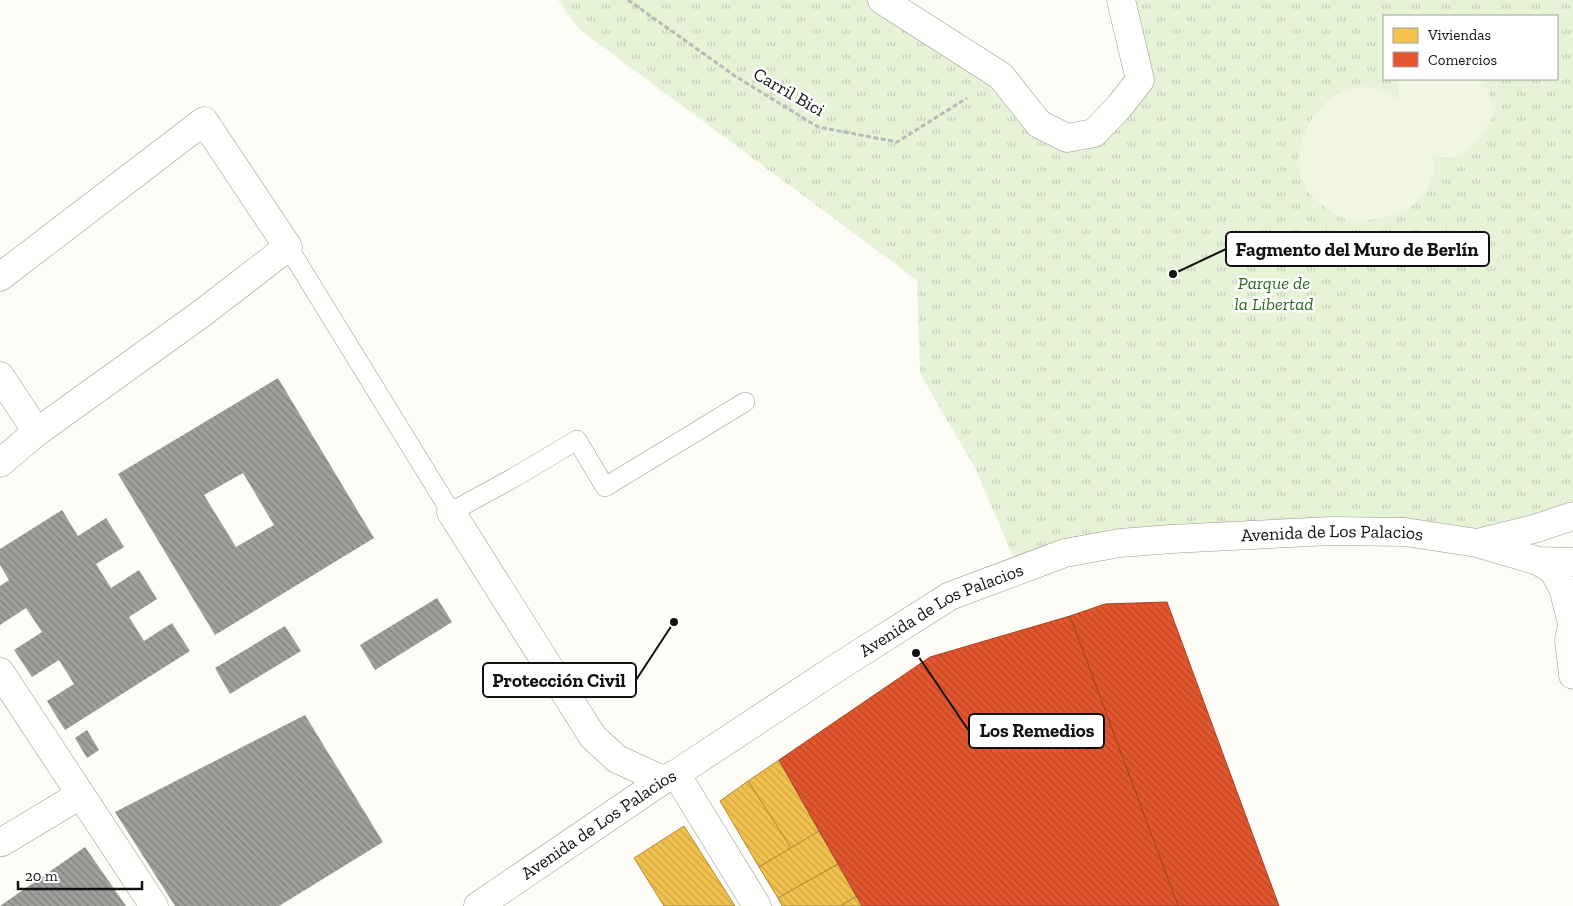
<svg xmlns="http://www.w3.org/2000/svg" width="1573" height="906" font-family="'Zilla Slab',serif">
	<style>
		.park { fill: url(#park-tufts); fill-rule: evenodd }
		.pitch { fill: #f0f6e1 }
		.homes { fill: url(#homes-back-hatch); stroke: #ae8c3c }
		.shops { fill: url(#shops-back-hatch); stroke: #a54225 }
		.building { fill: url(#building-back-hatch); fill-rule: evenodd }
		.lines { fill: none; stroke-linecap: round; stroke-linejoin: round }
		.service-casing { stroke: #979795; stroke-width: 20 }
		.minor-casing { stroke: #979795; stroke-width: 29 }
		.tertiary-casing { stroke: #979795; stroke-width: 29 }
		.path { stroke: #b9b9b8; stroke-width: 3; stroke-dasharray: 5 2.5; stroke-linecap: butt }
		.service { stroke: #fffffe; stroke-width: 19 }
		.minor { stroke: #fffffe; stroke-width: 28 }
		.tertiary { stroke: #fffffe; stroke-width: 28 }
		.labels { text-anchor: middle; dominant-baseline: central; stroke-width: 5; stroke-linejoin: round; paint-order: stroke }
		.street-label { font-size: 18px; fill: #111; stroke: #fff }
		.park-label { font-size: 18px; font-style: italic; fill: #2f6b1f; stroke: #fff }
		.leader { fill: none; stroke: #111; stroke-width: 2 }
		.callout-dot { fill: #111; stroke: #fff; stroke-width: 2 }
		.callout { fill: #fff; stroke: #111; stroke-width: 2 }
		.callout-label { font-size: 19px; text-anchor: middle; font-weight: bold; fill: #111 }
	</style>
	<defs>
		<pattern id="park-tufts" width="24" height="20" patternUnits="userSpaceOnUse" patternTransform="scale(1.25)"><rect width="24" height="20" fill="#e7f3d7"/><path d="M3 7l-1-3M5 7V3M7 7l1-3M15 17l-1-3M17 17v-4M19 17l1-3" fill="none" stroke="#c5cfb8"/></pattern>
		<pattern id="homes-back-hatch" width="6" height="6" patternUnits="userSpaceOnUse" patternTransform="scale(1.25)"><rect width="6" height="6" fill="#f2c14e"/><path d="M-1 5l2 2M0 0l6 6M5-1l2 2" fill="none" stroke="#cea543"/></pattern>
		<pattern id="shops-back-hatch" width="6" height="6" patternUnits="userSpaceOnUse" patternTransform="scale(1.25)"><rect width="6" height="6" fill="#e4572e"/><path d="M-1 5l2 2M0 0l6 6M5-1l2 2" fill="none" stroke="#b74726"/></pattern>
		<pattern id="building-back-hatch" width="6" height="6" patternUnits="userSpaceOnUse" patternTransform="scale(1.25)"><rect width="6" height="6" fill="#a19f9c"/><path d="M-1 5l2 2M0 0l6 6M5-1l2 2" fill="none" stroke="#82807e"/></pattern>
	</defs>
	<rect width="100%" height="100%" fill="#fdfcf7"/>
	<path class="park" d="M558 0H882L1067 138 1140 80 1121 0H1573V516L1534 529 1135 542 1019 570 975 468 920 373 917 280 579 29ZM1384 16H1557V79H1384Z"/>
	<path class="pitch" d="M1402 79H1481L1488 91 1494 113C1484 132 1471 157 1447 158 1442 158 1436 156 1431 154L1436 166C1425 199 1414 211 1379 218 1356 223 1348 223 1329 210 1320 204 1309 196 1305 186 1284 144 1325 77 1373 88 1381 89 1390 95 1398 99V82Z"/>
	<g class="homes">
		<path d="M779 760 819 831 791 848 748 781Z"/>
		<path d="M748 781 791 848 759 867 720 801Z"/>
		<path d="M684 826 735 906H664L634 858Z"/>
		<path d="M819 831 838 864 778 898 759 867Z"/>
		<path d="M838 864 857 896 840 906H782L778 898Z"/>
		<path d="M857 896 862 906H840Z"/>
	</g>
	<g class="shops">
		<path d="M1167 602 1279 906H1178L1070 616 1105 604Z"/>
		<path d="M1070 616 1178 906H862L779 760 930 657Z"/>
	</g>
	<g class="building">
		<path d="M278 378 374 538 215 635 118 474ZM243 473 274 525 236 547 204 495Z"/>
		<path d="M62 510 78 536 106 518 124 547 96 564 111 588 139 570 157 599 129 617 144 641 172 623 190 651 65 730 47 701 74 684 59 660 32 677 14 650 42 632 26 608 0 625V586L9 580 0 565V549Z"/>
		<path d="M437 598 452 622 375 670 360 645Z"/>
		<path d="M285 626 301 651 230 694 215 668Z"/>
		<path d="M305 715 383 842 279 906H175L115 812Z"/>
		<path d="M87 730 99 750 87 758 75 738Z"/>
		<path d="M85 847 126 906H0Z"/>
	</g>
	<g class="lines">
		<g class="service-casing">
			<path id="service" d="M288 247 451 512 515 477 577 440 605 487 745 402"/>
		</g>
		<g class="minor-casing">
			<g id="minor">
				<path d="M882 0 1001 76 1039 124 1067 138 1094 133 1119 107 1140 80 1121 0"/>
				<path d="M0 277 204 121 288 247 201 314 37 432 0 463"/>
				<path d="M0 376 37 432"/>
				<path d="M451 512 593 737 617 759 663 780"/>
				<path d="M0 672 154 906"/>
				<path d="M676 774 757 906"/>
				<path d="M0 841 2 842 80 795"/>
			</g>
		</g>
		<g class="tertiary-casing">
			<g id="tertiary">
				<path d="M1481 542 1534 529 1573 516"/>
				<path d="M1538 561 1553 570 1563 588 1572 623"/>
				<path d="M1573 620 1569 640 1573 675"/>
				<path id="s1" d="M478 906 663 780 676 774 838 667 950 596 1065 553 1120 543 1171 539 1331 531 1405 532 1477 543 1538 561 1573 562"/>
			</g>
		</g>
		<path class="path" d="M628 0 735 76 818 127 897 142 967 98"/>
		<use href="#service" class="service"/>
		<use href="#minor" class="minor"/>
		<use href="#tertiary" class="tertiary"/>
	</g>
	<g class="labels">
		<g class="street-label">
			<text transform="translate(789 92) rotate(30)">Carril Bici</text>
			<text stroke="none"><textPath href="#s1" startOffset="956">Avenida de Los Palacios</textPath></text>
			<text stroke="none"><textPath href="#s1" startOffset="551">Avenida de Los Palacios</textPath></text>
			<text stroke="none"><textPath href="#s1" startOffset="146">Avenida de Los Palacios</textPath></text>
		</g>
		<g class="park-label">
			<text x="1274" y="283">Parque de<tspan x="1274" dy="21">la Libertad</tspan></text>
		</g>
	</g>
	<path class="leader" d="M1173 274L1226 249M674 622L636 680M916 653L969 731"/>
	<g class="callout-dot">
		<circle cx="1173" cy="274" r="5"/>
		<circle cx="674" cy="622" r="5"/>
		<circle cx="916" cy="653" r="5"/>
	</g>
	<g class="callout">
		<rect x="1226" y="232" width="263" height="34" rx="5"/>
		<rect x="483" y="663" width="153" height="34" rx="5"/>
		<rect x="969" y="714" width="135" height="34" rx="5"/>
	</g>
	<g class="callout-label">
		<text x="1357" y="256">Fagmento del Muro de Berlín</text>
		<text x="559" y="687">Protección Civil</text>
		<text x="1037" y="737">Los Remedios</text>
	</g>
	<rect x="1383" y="15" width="175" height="65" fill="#ffffff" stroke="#a0a0a0"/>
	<rect x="1393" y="28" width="25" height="15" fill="#f2c14e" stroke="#a0a0a0"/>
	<text x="1428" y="40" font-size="15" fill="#111111">Viviendas</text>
	<rect x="1393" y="52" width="25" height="15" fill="#e4572e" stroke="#a0a0a0"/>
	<text x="1428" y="65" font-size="15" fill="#111111">Comercios</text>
	<path d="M18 881v8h124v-8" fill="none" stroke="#111111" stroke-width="2.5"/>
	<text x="25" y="881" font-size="15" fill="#111111" stroke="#ffffff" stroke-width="4" paint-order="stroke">20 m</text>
</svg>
